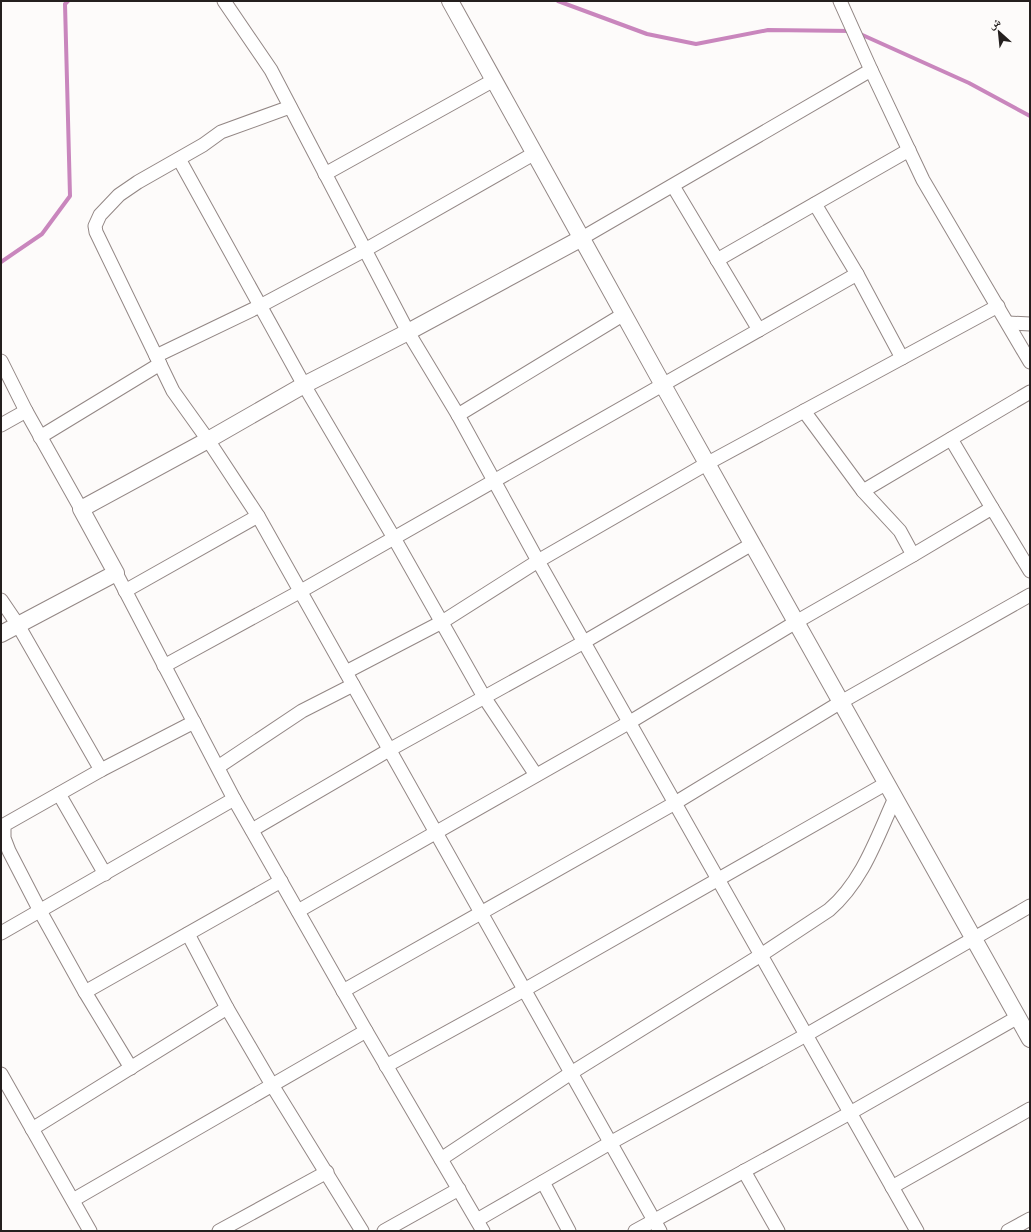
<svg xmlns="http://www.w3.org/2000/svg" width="1031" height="1232" font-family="Montserrat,'Noto Naskh Arabic',sans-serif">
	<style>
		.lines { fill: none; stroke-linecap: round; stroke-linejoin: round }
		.stream { stroke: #c986bd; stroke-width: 4 }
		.minor-casing { stroke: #938785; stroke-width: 15 }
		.tertiary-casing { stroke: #938785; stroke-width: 18 }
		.minor { stroke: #fff; stroke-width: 13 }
		.tertiary { stroke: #fff; stroke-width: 16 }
	</style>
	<rect width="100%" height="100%" fill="#fdfbfa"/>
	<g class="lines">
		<g class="stream">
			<path d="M558 1 647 34 696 44 768 30 852 31"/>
			<path d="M858 33 969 83 1030 116"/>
			<path d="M1 262 42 234 70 196 65 4 68 1"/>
		</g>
		<g class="minor-casing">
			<g id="minor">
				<path d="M224 1 271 70 408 332 458 415 538 561 917 1231"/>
				<path d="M840 1 871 70 923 180 1030 362"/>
				<path d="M290 107 221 132 203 145 138 182 119 195 100 215 95 226 96 232 173 391 208 440 258 516 660 1231"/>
				<path d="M179 159 304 385 394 538 484 697 536 775"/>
				<path d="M325 174 494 80"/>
				<path d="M673 186 759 330"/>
				<path d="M815 204 857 274 902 358"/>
				<path d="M582 238 871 70"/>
				<path d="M717 260 909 150"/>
				<path d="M1008 323 1030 324"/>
				<path d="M156 356 260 306 365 250 535 153"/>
				<path d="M1 361 26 411 81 509"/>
				<path d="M804 411 863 491 900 531 913 555"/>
				<path d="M458 415 624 314"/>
				<path d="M1 425 26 411"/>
				<path d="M40 437 160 364"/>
				<path d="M951 439 992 508"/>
				<path d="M863 491 1030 392"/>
				<path d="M116 573 234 799 366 1031 483 1231"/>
				<path d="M125 591 258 516"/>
				<path d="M1 600 18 625 101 770"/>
				<path d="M164 666 301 591 857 274"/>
				<path d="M346 672 442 622 538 561 708 463 998 306"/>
				<path d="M218 767 302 711 353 685"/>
				<path d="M59 794 105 874"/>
				<path d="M252 830 389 750 584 642 752 544"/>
				<path d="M298 911 630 722 796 622 913 555 992 508 1030 571"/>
				<path d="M1 933 234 799"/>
				<path d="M188 934 227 1008 272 1085 362 1231"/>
				<path d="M343 991 675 803 841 702 1030 595"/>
				<path d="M85 992 281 881"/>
				<path d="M386 1066 524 990 887 783"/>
				<path d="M131 1068 85 992 40 911 9 851 4 838V825L101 770 194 722"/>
				<path d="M1 1074 90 1231"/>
				<path d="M32 1129 227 1008"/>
				<path d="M441 1159 571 1073 761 955 829 910C863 881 877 837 895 798"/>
				<path d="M744 1171 778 1231"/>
				<path d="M543 1182 569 1231"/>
				<path d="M892 1187 1030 1109"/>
				<path d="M73 1200 366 1031"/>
				<path d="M477 1220 610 1143 806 1035 1030 906"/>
				<path d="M219 1231 327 1172"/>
				<path d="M384 1231 459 1189"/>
				<path d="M635 1231 850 1113 1018 1017"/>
				<path d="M1008 1231 1030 1219"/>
			</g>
		</g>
		<g class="tertiary-casing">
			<g id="tertiary">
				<path d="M450 1 663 385 1030 1039"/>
				<path d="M1 634 116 573 81 509 208 440 304 385 408 332 582 238"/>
			</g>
		</g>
		<use href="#minor" class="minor"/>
		<use href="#tertiary" class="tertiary"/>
	</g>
	<rect width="1031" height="1232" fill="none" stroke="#241f1e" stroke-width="4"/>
	<g transform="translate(999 32) rotate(333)" stroke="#fdfbfa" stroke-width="3" paint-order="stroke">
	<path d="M0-3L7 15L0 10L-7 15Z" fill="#241f1e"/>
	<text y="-6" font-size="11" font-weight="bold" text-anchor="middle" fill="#241f1e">ش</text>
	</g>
</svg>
